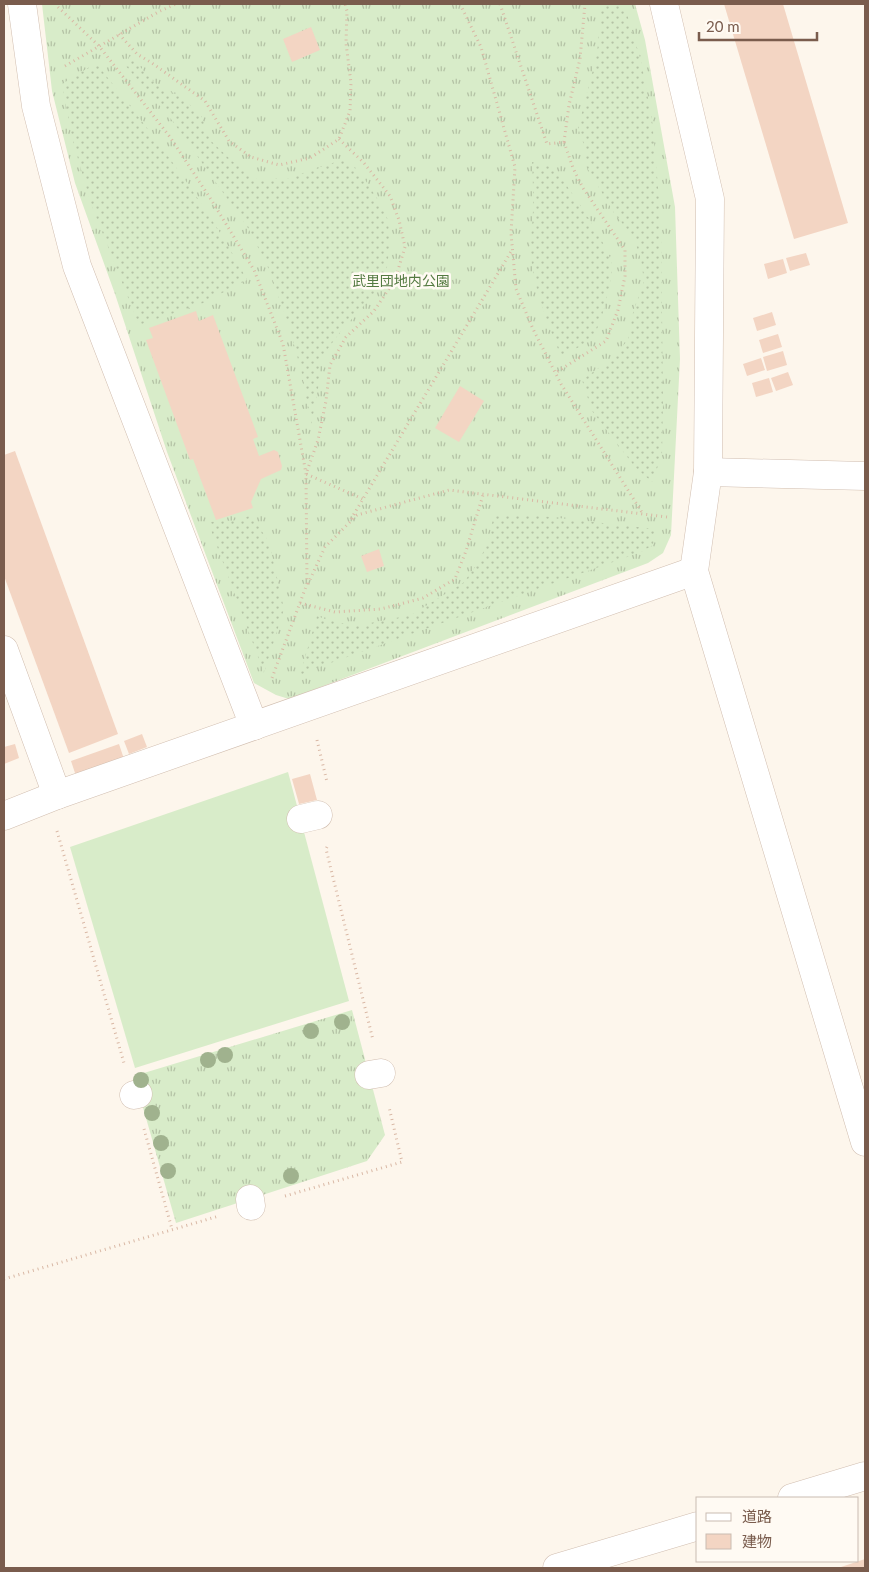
<svg xmlns="http://www.w3.org/2000/svg" width="869" height="1572" font-family="Lato,'Noto Sans JP',sans-serif">
	<style>
		.grass { fill: url(#grass-tufts) }
		.garden { fill: url(#garden-dots) }
		.pitch { fill: #d8ecc9 }
		.building { fill: #f3d5c3 }
		.lines { fill: none; stroke-linecap: round; stroke-linejoin: round }
		.minor-casing { stroke: #d1beb0; stroke-width: 29 }
		.path { stroke: #d9b8a5; stroke-width: 3; stroke-dasharray: 1 4; stroke-linecap: butt }
		.minor { stroke: #fff; stroke-width: 28 }
		.tree { fill: #a0b28e }
		.labels { text-anchor: middle; dominant-baseline: central; stroke-width: 5; stroke-linejoin: round; paint-order: stroke }
		.park-label { font-size: 14px; fill: #537a41; stroke: #fffaf3 }
	</style>
	<defs>
		<pattern id="grass-tufts" width="24" height="20" patternUnits="userSpaceOnUse" patternTransform="scale(1.25)"><rect width="24" height="20" fill="#d8ecc9"/><path d="M3 7l-1-3M5 7V3M7 7l1-3M15 17l-1-3M17 17v-4M19 17l1-3" fill="none" stroke="#b4c2a5"/></pattern>
		<pattern id="garden-dots" width="8" height="8" patternUnits="userSpaceOnUse" patternTransform="scale(1.25)"><rect width="8" height="8" fill="#d8ecc9"/><path d="M2 2h.1M6 6h.1" fill="none" stroke="#b4c2a5" stroke-width="1.8" stroke-linecap="round"/></pattern>
	</defs>
	<rect width="100%" height="100%" fill="#fdf6ec"/>
	<g class="grass">
		<path d="M42 4H635L645 40 675 207 680 359 671 535 663 553 648 563 289 699 276 695 254 683 167 452 115 294 75 183 52 91Z"/>
		<path d="M352 1010 385 1135 367 1161 176 1223 134 1076Z"/>
	</g>
	<g class="garden">
		<path d="M601 4H624L641 61 652 119 661 221 663 401 662 455 652 482 635 467 592 411 582 380 611 359 628 340 633 313 644 281 641 260 634 238 614 213 586 166 584 145 578 128 597 54Z"/>
		<path d="M130 56 156 84 181 97 201 115 210 140 232 161 257 179H287L317 168 345 159 362 175 378 200 388 220 390 243 387 267 376 292 341 331 321 358 319 383 311 427 302 374 289 326 267 265 248 228 171 119 125 65Z"/>
		<path d="M96 63C151 132 206 202 247 280L201 304 139 325 91 204 72 138 62 84Z"/>
		<path d="M532 162 555 168C567 187 612 248 612 267 612 279 608 292 605 304 597 338 591 342 561 356 546 320 532 285 530 246 529 240 532 233 532 227 534 205 533 183 532 162Z"/>
		<path d="M494 514H524L655 529 653 545 641 552 322 666 300 675 317 616 328 620 355 626 411 615 463 583 479 562 489 538Z"/>
		<path d="M251 515 269 542 284 609 264 673 208 522 240 520Z"/>
	</g>
	<path class="pitch" d="M288 772 349 1001 135 1068 70 847Z"/>
	<g class="building">
		<path d="M724 4H783L848 223 794 239Z"/>
		<path d="M311 27 320 50 292 62 283 39Z"/>
		<path d="M806 253 810 265 790 271 786 258Z"/>
		<path d="M783 259 787 273 768 279 764 264Z"/>
		<path d="M196 311 199 321 213 315 258 437 253 439 259 456 274 450 278 452 282 466 281 470 261 479 251 502 253 508 216 520 193 459 190 460 146 340 153 338 149 328Z"/>
		<path d="M772 312 776 325 757 331 753 318Z"/>
		<path d="M778 334 782 347 763 353 759 340Z"/>
		<path d="M783 351 787 365 767 371 763 357Z"/>
		<path d="M761 358 765 370 747 376 743 364Z"/>
		<path d="M788 372 793 385 776 391 771 378Z"/>
		<path d="M769 378 773 392 756 397 752 383Z"/>
		<path d="M460 386 484 401 459 442 435 428Z"/>
		<path d="M15 451 118 734 69 753 4 576V455Z"/>
		<path d="M379 549 384 566 367 572 361 556Z"/>
		<path d="M142 734 147 747 129 754 124 741Z"/>
		<path d="M15 744 19 758 4 764V747Z"/>
		<path d="M119 744 124 759 76 776 71 761Z"/>
		<path d="M310 774 317 800 299 804 292 779Z"/>
		<path d="M865 1559V1568H838Z"/>
	</g>
	<g class="lines">
		<g class="minor-casing">
			<g id="minor">
				<path d="M22 4 36 106 77 266 254 726"/>
				<path d="M664 4 710 199 708 472 694 571 865 1142"/>
				<path d="M708 472 865 476"/>
				<path d="M4 650 57 795"/>
				<path d="M4 816 57 795 694 571"/>
				<path d="M301 819 318 815"/>
				<path d="M369 1075 381 1073"/>
				<path d="M134 1095 138 1094"/>
				<path d="M250 1199 251 1206"/>
				<path d="M792 1498 865 1476"/>
				<path d="M557 1568 698 1526"/>
			</g>
		</g>
		<g class="path">
			<path d="M460 4 481 47 515 167 511 233 516 289 533 329 561 384 643 514"/>
			<path d="M500 4 547 144 564 142 573 168 583 188 625 250V276L618 310 606 341 555 373"/>
			<path d="M58 7 99 46 170 137 212 201 254 270 283 344 306 474 307 584 272 678"/>
			<path d="M119 34 137 54 152 63 205 101 229 141 251 157 279 165 310 158 339 139 350 111 351 83 346 43 347 11 345 4"/>
			<path d="M65 66 160 11 176 4"/>
			<path d="M339 139 364 163 390 196 399 220 405 247 395 280 374 311 346 337 330 365 326 401 318 440 306 474 363 499"/>
			<path d="M564 142 569 105 580 59 585 4"/>
			<path d="M351 519 512 250"/>
			<path d="M308 584 325 547 357 515 449 490 667 517"/>
			<path d="M300 603 335 612 381 609 423 598 455 579 466 551 483 495"/>
			<path d="M317 740 327 782"/>
			<path d="M57 831 124 1063"/>
			<path d="M327 847 326 849 373 1040"/>
			<path d="M144 1129 172 1229"/>
			<path d="M285 1196 402 1162 389 1107"/>
			<path d="M4 1279 219 1216"/>
		</g>
		<use href="#minor" class="minor"/>
	</g>
	<g class="tree">
		<circle cx="342" cy="1022" r="8"/>
		<circle cx="311" cy="1031" r="8"/>
		<circle cx="225" cy="1055" r="8"/>
		<circle cx="208" cy="1060" r="8"/>
		<circle cx="141" cy="1080" r="8"/>
		<circle cx="152" cy="1113" r="8"/>
		<circle cx="161" cy="1143" r="8"/>
		<circle cx="168" cy="1171" r="8"/>
		<circle cx="291" cy="1176" r="8"/>
	</g>
	<g class="labels">
		<g class="park-label">
			<text x="401" y="280">武里団地内公園</text>
		</g>
	</g>
	<rect width="869" height="1572" fill="none" stroke="#7a5c4d" stroke-width="10"/>
	<rect x="696" y="1497" width="162" height="65" fill="#fffaf3" stroke="#cabbb1"/>
	<rect x="706" y="1513" width="25" height="8" fill="#ffffff" stroke="#cabbb1"/>
	<text x="742" y="1522" font-size="15" fill="#7a5c4d">道路</text>
	<rect x="706" y="1534" width="25" height="15" fill="#f3d5c3" stroke="#cabbb1"/>
	<text x="742" y="1547" font-size="15" fill="#7a5c4d">建物</text>
	<path d="M699 32v8h118v-8" fill="none" stroke="#7a5c4d" stroke-width="2.5"/>
	<text x="706" y="32" font-size="15" fill="#7a5c4d" stroke="#fffaf3" stroke-width="4" paint-order="stroke">20 m</text>
</svg>
